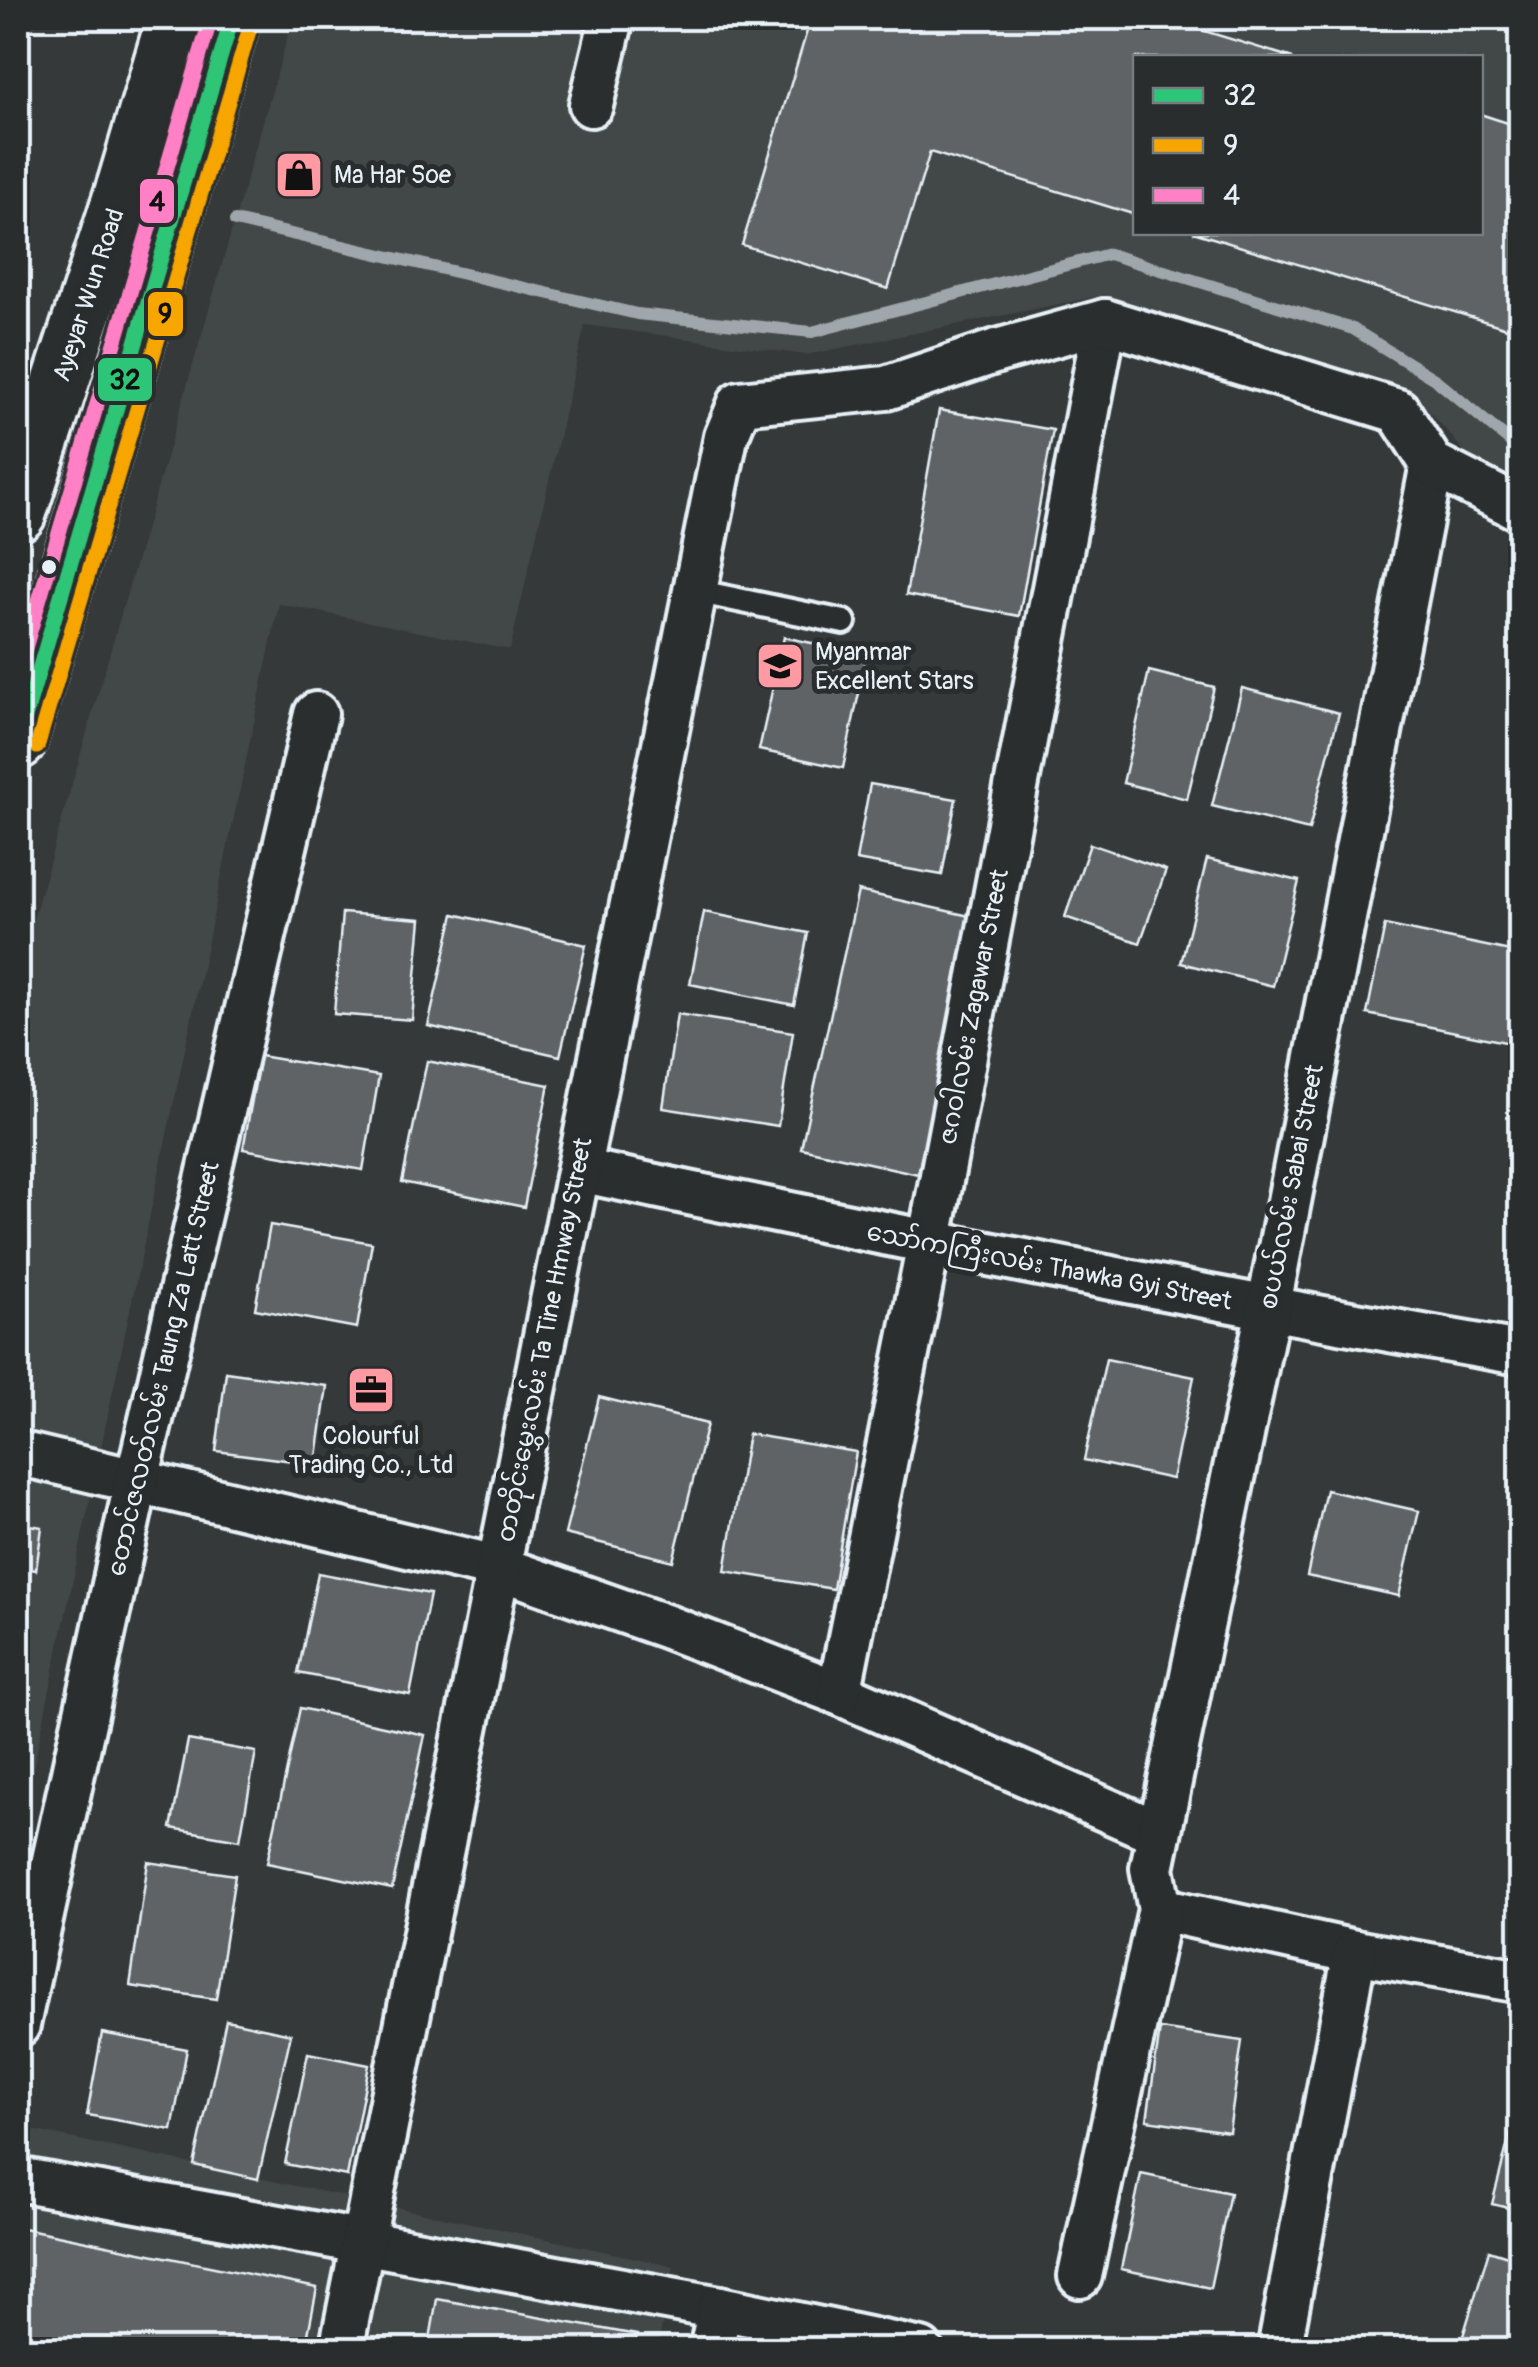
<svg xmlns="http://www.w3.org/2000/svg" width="1538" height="2367" font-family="Pangolin,'Noto Sans Myanmar',sans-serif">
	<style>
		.built { fill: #424647; fill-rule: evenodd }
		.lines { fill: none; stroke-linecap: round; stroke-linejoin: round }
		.stream { stroke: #a0a7ac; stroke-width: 12 }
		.building { fill: #5f6365; stroke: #e8f1f8; stroke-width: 2.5 }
		.lane-casing { stroke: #e8f1f8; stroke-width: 30 }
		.street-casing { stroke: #e8f1f8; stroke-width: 50 }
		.primary-casing { stroke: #e8f1f8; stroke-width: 62 }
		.lane { stroke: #2a2d2e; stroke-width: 22 }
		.street { stroke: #2a2d2e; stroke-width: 42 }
		.primary { stroke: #2a2d2e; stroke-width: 55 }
		.bus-1-casing { stroke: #2a2d2e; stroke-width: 22 }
		.bus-2-casing { stroke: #2a2d2e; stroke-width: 22 }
		.bus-3-casing { stroke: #2a2d2e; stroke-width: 22 }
		.bus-1 { stroke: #2dc577; stroke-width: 15 }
		.bus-2 { stroke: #f7a600; stroke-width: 15 }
		.bus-3 { stroke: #ff80c5; stroke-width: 15 }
		.bus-dot { fill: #e8f1f8; stroke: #2a2d2e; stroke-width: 4 }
		.labels { text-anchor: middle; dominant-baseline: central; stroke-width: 10; stroke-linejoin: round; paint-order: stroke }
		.poi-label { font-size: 25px; fill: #e8f1f8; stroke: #2a2d2e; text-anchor: start }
		.street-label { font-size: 25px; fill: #e8f1f8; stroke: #2a2d2e }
		.line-badge { stroke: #2a2d2e; stroke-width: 4 }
		.pale-badge-label { font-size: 28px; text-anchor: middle; font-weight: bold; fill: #111 }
	</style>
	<rect width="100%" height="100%" fill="#35393a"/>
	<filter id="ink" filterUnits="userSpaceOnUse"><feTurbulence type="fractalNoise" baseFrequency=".01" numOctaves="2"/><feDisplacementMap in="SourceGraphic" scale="20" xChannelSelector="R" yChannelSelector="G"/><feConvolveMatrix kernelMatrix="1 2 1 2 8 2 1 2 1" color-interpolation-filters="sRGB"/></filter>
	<g filter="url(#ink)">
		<g class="built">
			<path d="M293 18H1520V488L1478 467 1415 395 1105 295 806 355 585 325 510 650 279 604 18 1841V971ZM1136 58H1480V232H1136Z"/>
			<path d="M18 2127 674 2266 657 2349 18 2350Z"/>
		</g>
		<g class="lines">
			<path class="stream" d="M235 221 637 314 812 332 1109 254 1353 329 1436 380 1520 450"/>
		</g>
		<g class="building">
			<path d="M811 18H1162L1293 58H1136V215L930 152 888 289 742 245Z"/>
			<path d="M1480 114 1520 127V332L1193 232H1480Z"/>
			<path d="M939 410 1053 430 1019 616 906 595Z"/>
			<path d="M784 637 867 655 843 768 759 750Z"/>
			<path d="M1149 671 1214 687 1187 799 1123 783Z"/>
			<path d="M1242 688 1339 713 1309 830 1212 806Z"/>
			<path d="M870 784 956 799 942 875 856 860Z"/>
			<path d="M1090 844 1166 870 1140 943 1065 917Z"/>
			<path d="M1207 859 1299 881 1273 986 1181 963Z"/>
			<path d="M858 891 974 917 918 1174 801 1148Z"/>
			<path d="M704 912 808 933 794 1005 690 984Z"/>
			<path d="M342 913 421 919 412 1020 334 1014Z"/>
			<path d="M454 914 586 945 560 1056 428 1026Z"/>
			<path d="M1385 925 1520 953V1045L1367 1014Z"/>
			<path d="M677 1014 793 1032 778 1126 663 1108Z"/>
			<path d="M260 1056 379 1076 363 1170 243 1149Z"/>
			<path d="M427 1061 549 1085 524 1207 402 1182Z"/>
			<path d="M270 1225 372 1243 357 1328 255 1309Z"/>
			<path d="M1106 1359 1194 1377 1172 1479 1084 1460Z"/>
			<path d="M226 1372 327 1386 316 1464 216 1451Z"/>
			<path d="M599 1397 707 1424 673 1561 565 1534Z"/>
			<path d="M748 1434 856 1452 833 1589 725 1571Z"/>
			<path d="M1326 1490 1419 1511 1399 1596 1307 1576Z"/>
			<path d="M18 1523 42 1527 36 1570 18 1567Z"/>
			<path d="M318 1573 430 1594 410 1695 298 1673Z"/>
			<path d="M300 1708 425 1735 392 1889 267 1863Z"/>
			<path d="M188 1740 256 1752 240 1840 171 1828Z"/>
			<path d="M148 1862 235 1875 216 1999 130 1986Z"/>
			<path d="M226 2020 291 2034 258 2179 194 2165Z"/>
			<path d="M1160 2029 1242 2041 1229 2132 1147 2120Z"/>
			<path d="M102 2033 187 2049 172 2130 87 2115Z"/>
			<path d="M308 2053 369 2065 347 2176 285 2164Z"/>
			<path d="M1519 2100H1520V2211L1492 2204Z"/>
			<path d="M1141 2174 1230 2193 1210 2288 1121 2269Z"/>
			<path d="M18 2227 317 2288 305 2350H18Z"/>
			<path d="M1489 2250 1520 2260V2350H1470L1460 2346Z"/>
			<path d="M437 2299 637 2335 634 2350H428Z"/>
			<path d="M775 2327 884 2350H770Z"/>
		</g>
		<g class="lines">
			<g class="lane-casing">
				<path id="lane" d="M695 591 844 622"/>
			</g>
			<g class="street-casing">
				<g id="street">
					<path d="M591 105 612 18"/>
					<path d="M579 1170C892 1236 1205 1299 1520 1353"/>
					<path d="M18 1453 500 1568 665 1626 839 1693 1159 1833"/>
					<path d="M839 1693 929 1244 1105 321"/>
					<path d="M1160 1909 1355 1952 1520 1981"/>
					<path d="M18 2025 136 1484 316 714"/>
					<path d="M18 2179 720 2308"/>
					<path d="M1080 2276 1160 1909 1152 1868 1268 1310 1432 464"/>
					<path d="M341 2350 726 437 740 403 886 388 997 351 1105 321 1398 411 1432 464 1520 509"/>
					<path d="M711 2350 720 2308 921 2350"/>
					<path d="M1279 2350 1355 1952"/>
				</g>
			</g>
			<g class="primary-casing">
				<g id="primary">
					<path d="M18 513 126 183 175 18"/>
					<path d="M18 741 232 18"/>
				</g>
			</g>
			<use href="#lane" class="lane"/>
			<use href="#street" class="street"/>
			<use href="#primary" class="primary"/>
			<g class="bus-1-casing">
				<path id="bus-1" d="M18 741 232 18"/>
			</g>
			<g class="bus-2-casing">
				<path id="bus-2" d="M37 747 251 24"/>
			</g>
			<g class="bus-3-casing">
				<path id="bus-3" d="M18 672 211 18"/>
			</g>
			<use href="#bus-1" class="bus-1"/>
			<use href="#bus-2" class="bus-2"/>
			<use href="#bus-3" class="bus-3"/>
		</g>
	</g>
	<defs>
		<g id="shop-square" transform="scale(2.5)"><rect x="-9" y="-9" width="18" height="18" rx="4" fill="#ff9aa2" stroke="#2a2d2e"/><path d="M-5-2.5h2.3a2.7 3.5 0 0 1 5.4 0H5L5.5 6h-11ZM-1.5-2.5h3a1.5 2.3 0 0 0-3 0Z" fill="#111"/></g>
		<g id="school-square" transform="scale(2.5)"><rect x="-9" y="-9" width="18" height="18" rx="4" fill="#ff9aa2" stroke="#2a2d2e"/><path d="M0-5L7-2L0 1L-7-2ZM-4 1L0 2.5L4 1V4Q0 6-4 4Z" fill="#111"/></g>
		<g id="office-square" transform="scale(2.5)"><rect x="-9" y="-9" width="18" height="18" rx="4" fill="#ff9aa2" stroke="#2a2d2e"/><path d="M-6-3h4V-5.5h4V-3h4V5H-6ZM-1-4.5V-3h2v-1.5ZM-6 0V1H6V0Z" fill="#111"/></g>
	</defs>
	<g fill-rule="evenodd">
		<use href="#shop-square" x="299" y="175"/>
		<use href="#school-square" x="780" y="666"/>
		<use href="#office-square" x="371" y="1390"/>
	</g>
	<circle class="bus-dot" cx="49" cy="567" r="9"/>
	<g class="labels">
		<g class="poi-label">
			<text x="334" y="175">Ma Har Soe</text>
			<text x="815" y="652">Myanmar<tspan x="815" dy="29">Excellent Stars</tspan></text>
			<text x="371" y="1436" text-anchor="middle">Colourful<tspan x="371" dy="29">Trading Co., Ltd</tspan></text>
		</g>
		<g class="street-label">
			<text transform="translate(89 295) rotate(-72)">Ayeyar Wun Road</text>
			<text transform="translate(974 1007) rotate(-79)">ဇဂဝါလမ်း Zagawar Street</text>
			<text transform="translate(1292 1187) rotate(-79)">စပယ်လမ်း Sabai Street</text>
			<text transform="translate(1049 1267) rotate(11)">သော်ကကြီးလမ်း Thawka Gyi Street</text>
			<text transform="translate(545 1340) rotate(-79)">တတိုင်းမွှေးလမ်း Ta Tine Hmway Street</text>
			<text transform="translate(164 1369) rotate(-77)">တောင်ဇလတ်လမ်း Taung Za Latt Street</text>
		</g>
	</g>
	<g class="line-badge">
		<rect x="138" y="177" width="38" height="48" rx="10" fill="#ff80c5"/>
		<rect x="146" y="290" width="39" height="48" rx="10" fill="#f7a600"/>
		<rect x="96" y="356" width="58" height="47" rx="10" fill="#2dc577"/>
	</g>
	<g class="pale-badge-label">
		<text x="157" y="211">4</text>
		<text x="165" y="323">9</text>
		<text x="125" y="389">32</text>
	</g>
	<rect width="1538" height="2367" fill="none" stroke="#2a2d2e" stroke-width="60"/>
	<rect x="30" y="30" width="1478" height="2307" fill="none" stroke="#e8f1f8" stroke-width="4" filter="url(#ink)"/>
	<rect x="1133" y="55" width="350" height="180" fill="#2a2d2e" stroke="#767b7f" stroke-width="2.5"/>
	<rect x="1153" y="88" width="50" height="15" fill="#2dc577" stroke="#767b7f" stroke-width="2.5"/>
	<text x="1223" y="105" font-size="30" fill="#e8f1f8">32</text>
	<rect x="1153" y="138" width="50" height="15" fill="#f7a600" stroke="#767b7f" stroke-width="2.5"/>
	<text x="1223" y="155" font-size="30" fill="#e8f1f8">9</text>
	<rect x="1153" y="188" width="50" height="15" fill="#ff80c5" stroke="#767b7f" stroke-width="2.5"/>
	<text x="1223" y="205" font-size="30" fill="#e8f1f8">4</text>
</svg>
